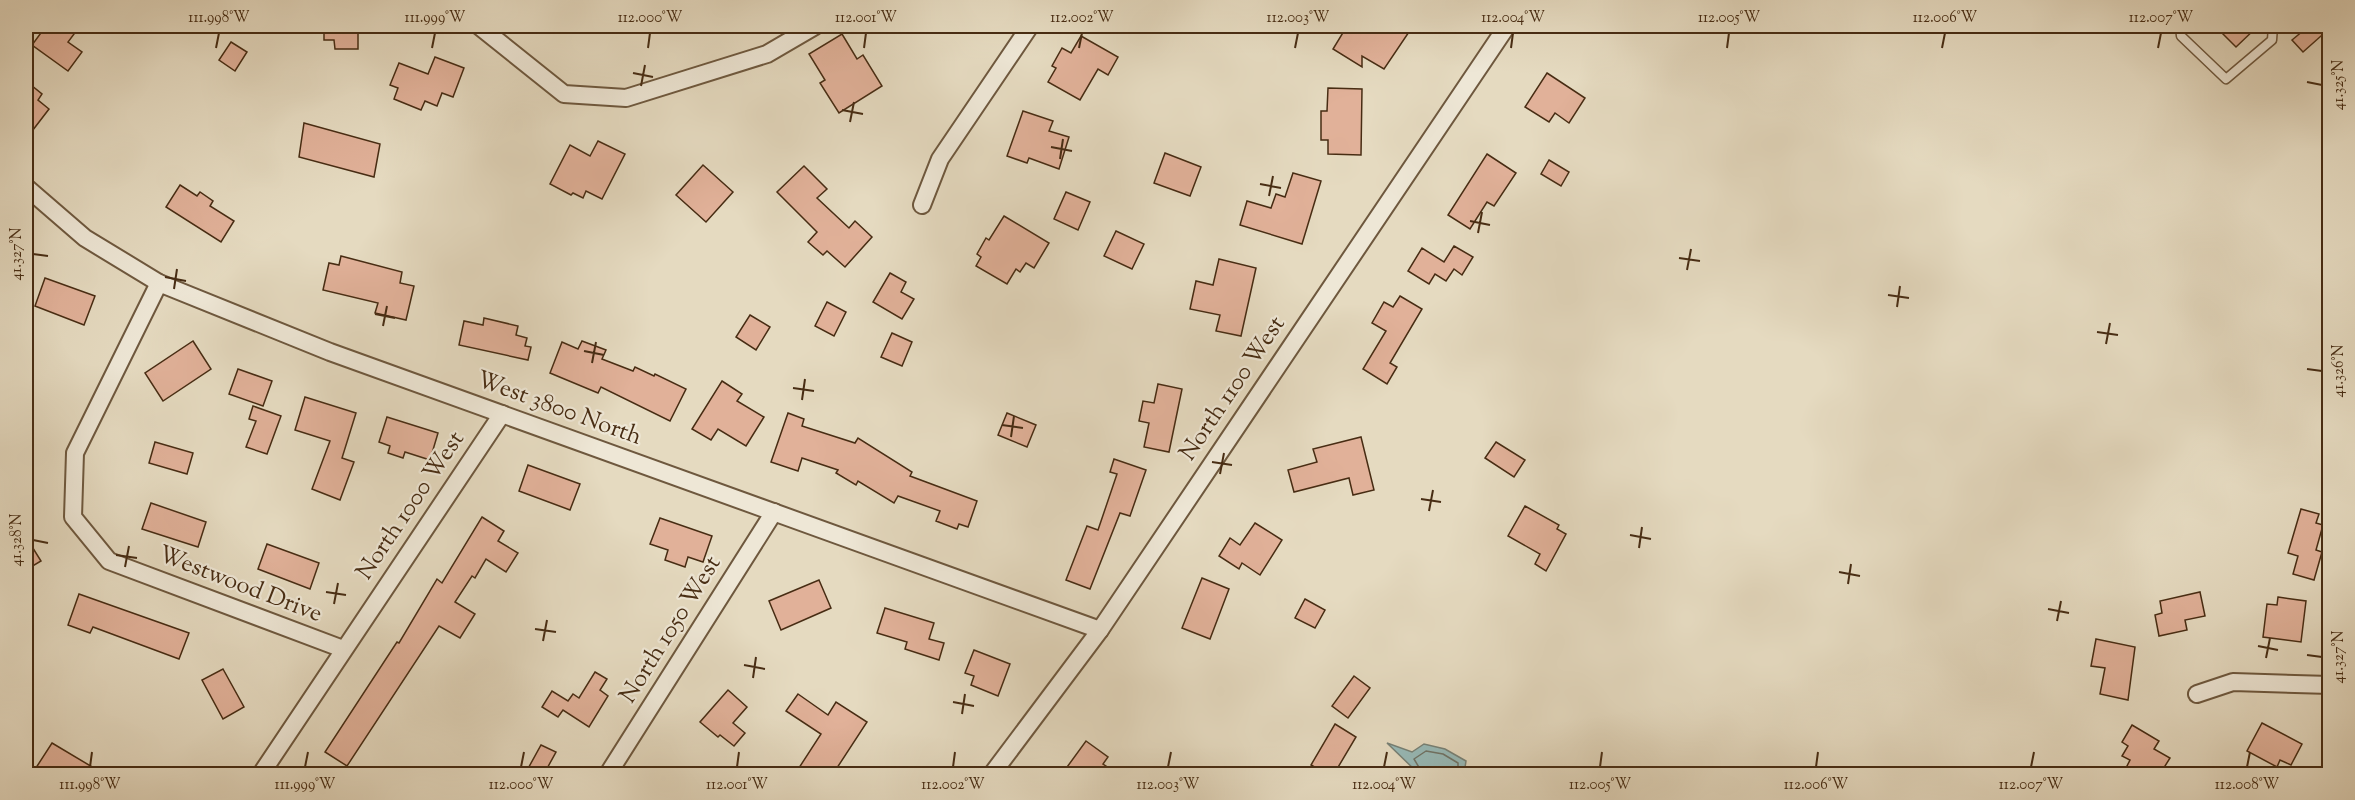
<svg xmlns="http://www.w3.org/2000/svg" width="2355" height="800" font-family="'Sorts Mill Goudy',serif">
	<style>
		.water { fill: #97bab8; stroke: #778176; stroke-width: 1.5 }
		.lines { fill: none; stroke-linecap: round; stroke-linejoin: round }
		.shore { stroke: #6f7366; stroke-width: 1.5 }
		.building { fill: #e1b199; stroke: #472c13; stroke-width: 1.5 }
		.service-casing { stroke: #6e583e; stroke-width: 11 }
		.minor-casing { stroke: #6e583e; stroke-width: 20 }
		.service { stroke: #eee7d6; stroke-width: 8 }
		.minor { stroke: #eee7d6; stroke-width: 16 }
		.ticks { fill: none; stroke: #472c13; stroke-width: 2 }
		.labels { text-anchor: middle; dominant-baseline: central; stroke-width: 4.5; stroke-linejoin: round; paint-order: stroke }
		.street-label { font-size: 24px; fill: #472c13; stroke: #eee7d6 }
		.neatline { fill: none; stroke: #472c13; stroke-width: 2 }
		.ticks-label { font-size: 15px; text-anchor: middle; fill: #472c13 }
	</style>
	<rect width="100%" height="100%" fill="#e5dac0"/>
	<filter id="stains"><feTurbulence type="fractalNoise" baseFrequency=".00333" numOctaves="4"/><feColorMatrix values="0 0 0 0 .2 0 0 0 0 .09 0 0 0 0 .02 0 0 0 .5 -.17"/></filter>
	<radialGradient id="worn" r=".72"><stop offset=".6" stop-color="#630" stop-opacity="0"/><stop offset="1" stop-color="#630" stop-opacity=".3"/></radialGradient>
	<path class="water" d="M1387 743 1412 752 1424 744 1445 749 1466 761 1464 774H1419Z"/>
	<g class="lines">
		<path class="shore" d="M1423 774 1414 759 1426 751 1443 754 1458 763V774"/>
	</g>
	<g class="building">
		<path d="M46 26H80L68 42 82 52 68 71 32 45Z"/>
		<path d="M324 26H358V49H335L334 40H324Z"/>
		<path d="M1347 26H1413L1384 69 1362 56V67L1333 49Z"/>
		<path d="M2215 26H2258L2236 47Z"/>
		<path d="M2309 26H2330V28L2303 52 2292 40Z"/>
		<path d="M842 34 857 59 863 55 882 86 839 113 820 83 825 80 809 54Z"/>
		<path d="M1081 36 1118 57 1108 75 1098 69 1080 100 1048 82 1056 68 1052 66 1062 48 1071 53Z"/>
		<path d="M231 42 247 52 235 71 219 60Z"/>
		<path d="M435 57 464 68 453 97 442 93 437 106 425 101 421 110 394 99 398 88 390 85 399 63 428 74Z"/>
		<path d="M1547 73 1585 98 1569 123 1555 113 1549 122 1525 107Z"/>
		<path d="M26 81 42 94 38 100 49 109 26 139Z"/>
		<path d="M1328 88 1362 89 1361 155 1328 154V140H1321V111H1327Z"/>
		<path d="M1023 111 1053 121 1049 131 1069 137 1059 169 1029 158 1027 163 1007 156Z"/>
		<path d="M304 123 380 144 374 177 299 157Z"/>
		<path d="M598 141 625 154 602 199 586 191 583 198 573 193 571 195 550 184 570 145 590 156Z"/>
		<path d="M1165 153 1201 167 1190 196 1154 183Z"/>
		<path d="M1487 154 1516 173 1494 206 1487 202 1470 229 1448 215Z"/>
		<path d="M1549 160 1569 172 1561 186 1541 174Z"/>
		<path d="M703 165 733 192 706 222 676 195Z"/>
		<path d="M804 166 827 189 817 198 849 228 855 221 872 237 845 267 827 251 823 255 808 242 817 232 777 192Z"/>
		<path d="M1293 173 1321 181 1302 244 1240 225 1247 201 1271 208 1276 194 1285 197Z"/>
		<path d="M180 185 197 196 200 192 213 201 210 206 234 221 221 242 166 207Z"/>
		<path d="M1066 192 1090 202 1078 230 1054 219Z"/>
		<path d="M1004 216 1049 243 1034 268 1026 263 1020 272 1016 269 1007 284 976 266 981 257 977 254 986 238 989 240Z"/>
		<path d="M1116 231 1144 244 1132 269 1104 256Z"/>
		<path d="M1454 246 1473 257 1462 275 1454 269 1446 281 1435 274 1429 284 1408 271 1422 248 1444 262Z"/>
		<path d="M341 256 402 272 400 283 414 286 406 320 375 313 378 303 323 290 329 263 339 265Z"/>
		<path d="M1219 259 1256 268 1241 336 1216 331 1220 315 1190 309 1196 281 1213 285Z"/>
		<path d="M890 273 906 282 901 292 914 299 902 319 873 302Z"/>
		<path d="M45 278 95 296 84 325 35 306Z"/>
		<path d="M1400 296 1422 309 1390 363 1397 367 1387 384 1363 369 1386 331 1372 323 1384 302 1393 307Z"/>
		<path d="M827 302 846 312 834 336 815 326Z"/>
		<path d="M750 315 770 327 756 350 736 337Z"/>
		<path d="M484 318 518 326 516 335 527 338 525 346 531 347 528 360 459 345 464 321 483 325Z"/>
		<path d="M892 333 912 342 902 366 881 357Z"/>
		<path d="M193 341 211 369 163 401 145 373Z"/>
		<path d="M582 341 606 350 602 359 633 371 635 367 654 376 655 374 686 389 670 421 601 387 598 393 550 373 562 342 578 349Z"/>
		<path d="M238 369 272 381 263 406 229 394Z"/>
		<path d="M722 381 742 394 737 401 764 417 746 446 718 429 711 440 692 429Z"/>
		<path d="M1158 384 1182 389 1169 452 1144 447 1149 423 1139 421 1143 401 1154 403Z"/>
		<path d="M305 397 356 413 342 458 354 462 340 500 312 489 330 441 295 430Z"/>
		<path d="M253 406 281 416 267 454 246 447 256 421 249 419Z"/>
		<path d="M788 413 804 419 802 426 855 443 858 438 912 472 910 476 977 501 968 527 959 524 957 529 936 521 940 511 898 496 894 503 858 481 856 485 836 473 838 470 802 458 798 471 771 462Z"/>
		<path d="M1007 413 1036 425 1027 447 998 435Z"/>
		<path d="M387 417 438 433 430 460 405 452 403 458 388 453 390 446 379 442Z"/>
		<path d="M1361 437 1374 490 1353 495 1349 478 1294 492 1288 470 1317 462 1313 449Z"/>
		<path d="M155 442 193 453 187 474 149 463Z"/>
		<path d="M1496 442 1525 460 1514 477 1485 458Z"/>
		<path d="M1114 459 1146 470 1130 516 1120 513 1090 589 1066 580 1087 526 1098 530 1117 474 1110 472Z"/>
		<path d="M528 465 580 484 570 510 519 491Z"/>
		<path d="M151 503 206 522 198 547 142 529Z"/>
		<path d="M1525 506 1559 525 1557 529 1566 534 1546 571 1535 564 1540 554 1508 536Z"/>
		<path d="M2301 509 2319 514 2316 523 2323 525 2316 550 2322 552 2314 580 2293 574 2298 556 2288 553Z"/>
		<path d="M482 517 504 531 498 541 518 553 506 572 486 559 475 578 472 576 455 602 475 614 460 638 439 626 347 766 325 752 397 642 399 643 437 579 442 583Z"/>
		<path d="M660 518 712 536 703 562 688 557 685 567 665 560 668 550 650 544Z"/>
		<path d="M1255 523 1282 540 1260 575 1242 563 1239 569 1219 556 1230 538 1240 545Z"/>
		<path d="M26 537 41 561 26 570Z"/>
		<path d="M267 544 319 563 310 589 258 569Z"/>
		<path d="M1202 578 1229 589 1210 639 1182 628Z"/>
		<path d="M819 580 831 608 781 630 769 601Z"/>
		<path d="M2200 592 2205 616 2185 620 2187 630 2159 636 2155 615 2162 613 2160 601Z"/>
		<path d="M79 594 189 633 179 659 93 627 90 633 68 625Z"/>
		<path d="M2278 597 2306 601 2301 642 2263 637 2267 604 2277 605Z"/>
		<path d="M1305 599 1325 610 1315 628 1295 618Z"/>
		<path d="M885 608 934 623 929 639 944 643 939 660 905 649 907 642 877 633Z"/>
		<path d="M2096 639 2135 647 2128 700 2100 694 2105 668 2091 666Z"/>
		<path d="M974 650 1010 664 998 696 971 685 974 676 965 673Z"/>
		<path d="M223 669 244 707 223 719 202 680Z"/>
		<path d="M595 672 607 679 600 690 608 696 589 727 563 710 558 717 542 707 552 691 568 701 573 694 579 698Z"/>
		<path d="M1354 676 1370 688 1348 718 1332 706Z"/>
		<path d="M728 690 747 707 733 723 745 733 734 746 720 735 718 737 700 722Z"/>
		<path d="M798 694 828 715 836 702 867 722 833 774H795L821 734 786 711Z"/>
		<path d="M2262 723 2302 744 2291 765 2280 760 2277 767 2247 751Z"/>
		<path d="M1335 724 1356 737 1334 774H1327L1311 765Z"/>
		<path d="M2132 725 2159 741 2154 749 2170 758 2160 774H2141L2127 766 2130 760 2122 756 2128 746 2122 742Z"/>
		<path d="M1086 741 1108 757 1103 764 1118 774H1062Z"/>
		<path d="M52 743 104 774H32Z"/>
		<path d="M541 745 556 752 544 774H525Z"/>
	</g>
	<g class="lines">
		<g class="service-casing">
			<path id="service" d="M2180 26 2181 36 2226 79 2272 40 2273 26"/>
		</g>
		<g class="minor-casing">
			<g id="minor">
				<path d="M479 26 564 94 626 98 767 54 815 26"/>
				<path d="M26 187 85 238 159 283 330 352 1100 630"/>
				<path d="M922 205 940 159 1030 26"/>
				<path d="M159 283 75 453 73 517 109 561 343 649"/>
				<path d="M2197 694 2233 682 2330 685"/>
				<path d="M261 774 502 414"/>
				<path d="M608 774 774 512"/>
				<path d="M992 774 1100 630 1507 26"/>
			</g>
		</g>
		<use href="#service" class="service"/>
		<use href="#minor" class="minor"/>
	</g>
	<path class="ticks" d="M216 48 219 33M432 48 435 33M648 48 650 33M864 48 866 33M1079 48 1082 33M1295 48 1298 33M1511 48 1513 33M1727 48 1729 33M1942 48 1945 33M2158 48 2161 33M633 73 653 77M2307 82 2322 85M641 86 645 65M842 110 863 114M850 122 854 102M1051 147 1072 151M1060 159 1063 139M1260 184 1281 188M1269 196 1273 176M1470 221 1490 225M1478 233 1482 212M33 254 48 256M1679 258 1700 261M1687 270 1691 249M165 277 186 281M174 289 177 269M1888 295 1909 298M1897 307 1900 286M375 314 395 318M383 326 387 306M2097 332 2118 335M2106 344 2110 323M584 351 604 355M592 363 596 342M2307 369 2322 371M793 388 814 391M802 400 805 379M1002 425 1023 428M1011 437 1014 416M1212 462 1232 465M1220 474 1224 453M1421 499 1441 502M1429 511 1433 490M1630 535 1651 539M33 540 48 543M1639 548 1642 527M116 555 137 558M125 567 129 546M1839 572 1860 576M1848 584 1851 564M326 592 346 595M334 604 338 583M2048 609 2069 613M2057 621 2061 601M535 629 556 632M543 641 547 620M2258 646 2278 650M2307 655 2322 657M2266 658 2270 638M744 665 765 669M753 678 756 657M953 702 974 706M962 714 965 694M90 767 92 752M305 767 308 752M521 767 524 752M737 767 739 752M953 767 955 752M1168 767 1171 752M1384 767 1387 752M1600 767 1602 752M1816 767 1818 752M2031 767 2034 752M2247 767 2250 752"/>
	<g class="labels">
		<g class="street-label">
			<text transform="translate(1233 389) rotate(-56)">North 1100 West</text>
			<text transform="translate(559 409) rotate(20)">West 3800 North</text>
			<text transform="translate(411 506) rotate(-56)">North 1000 West</text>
			<text transform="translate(240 585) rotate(21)">Westwood Drive</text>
			<text transform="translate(671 630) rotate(-58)">North 1050 West</text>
		</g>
	</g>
	<rect width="2355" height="800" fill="none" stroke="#e5dac0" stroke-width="66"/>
	<rect x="33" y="33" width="2289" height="734" class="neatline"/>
	<g class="ticks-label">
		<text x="219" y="22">111.998°W</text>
		<text x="435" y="22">111.999°W</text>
		<text x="650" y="22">112.000°W</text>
		<text x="866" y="22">112.001°W</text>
		<text x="1082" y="22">112.002°W</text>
		<text x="1298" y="22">112.003°W</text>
		<text x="1513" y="22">112.004°W</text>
		<text x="1729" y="22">112.005°W</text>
		<text x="1945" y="22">112.006°W</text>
		<text x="2161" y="22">112.007°W</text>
		<text transform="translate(2338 85) rotate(-90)" y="5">41.325°N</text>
		<text transform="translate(16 254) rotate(-90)" y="5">41.327°N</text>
		<text transform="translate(2338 371) rotate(-90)" y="5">41.326°N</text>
		<text transform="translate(16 540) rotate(-90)" y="5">41.328°N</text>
		<text transform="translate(2338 657) rotate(-90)" y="5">41.327°N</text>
		<text x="90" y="789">111.998°W</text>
		<text x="305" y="789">111.999°W</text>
		<text x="521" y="789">112.000°W</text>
		<text x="737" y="789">112.001°W</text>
		<text x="953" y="789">112.002°W</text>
		<text x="1168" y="789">112.003°W</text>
		<text x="1384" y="789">112.004°W</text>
		<text x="1600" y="789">112.005°W</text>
		<text x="1816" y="789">112.006°W</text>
		<text x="2031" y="789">112.007°W</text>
		<text x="2247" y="789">112.008°W</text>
	</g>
	<rect width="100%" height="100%" filter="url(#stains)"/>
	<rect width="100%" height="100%" fill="url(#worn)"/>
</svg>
